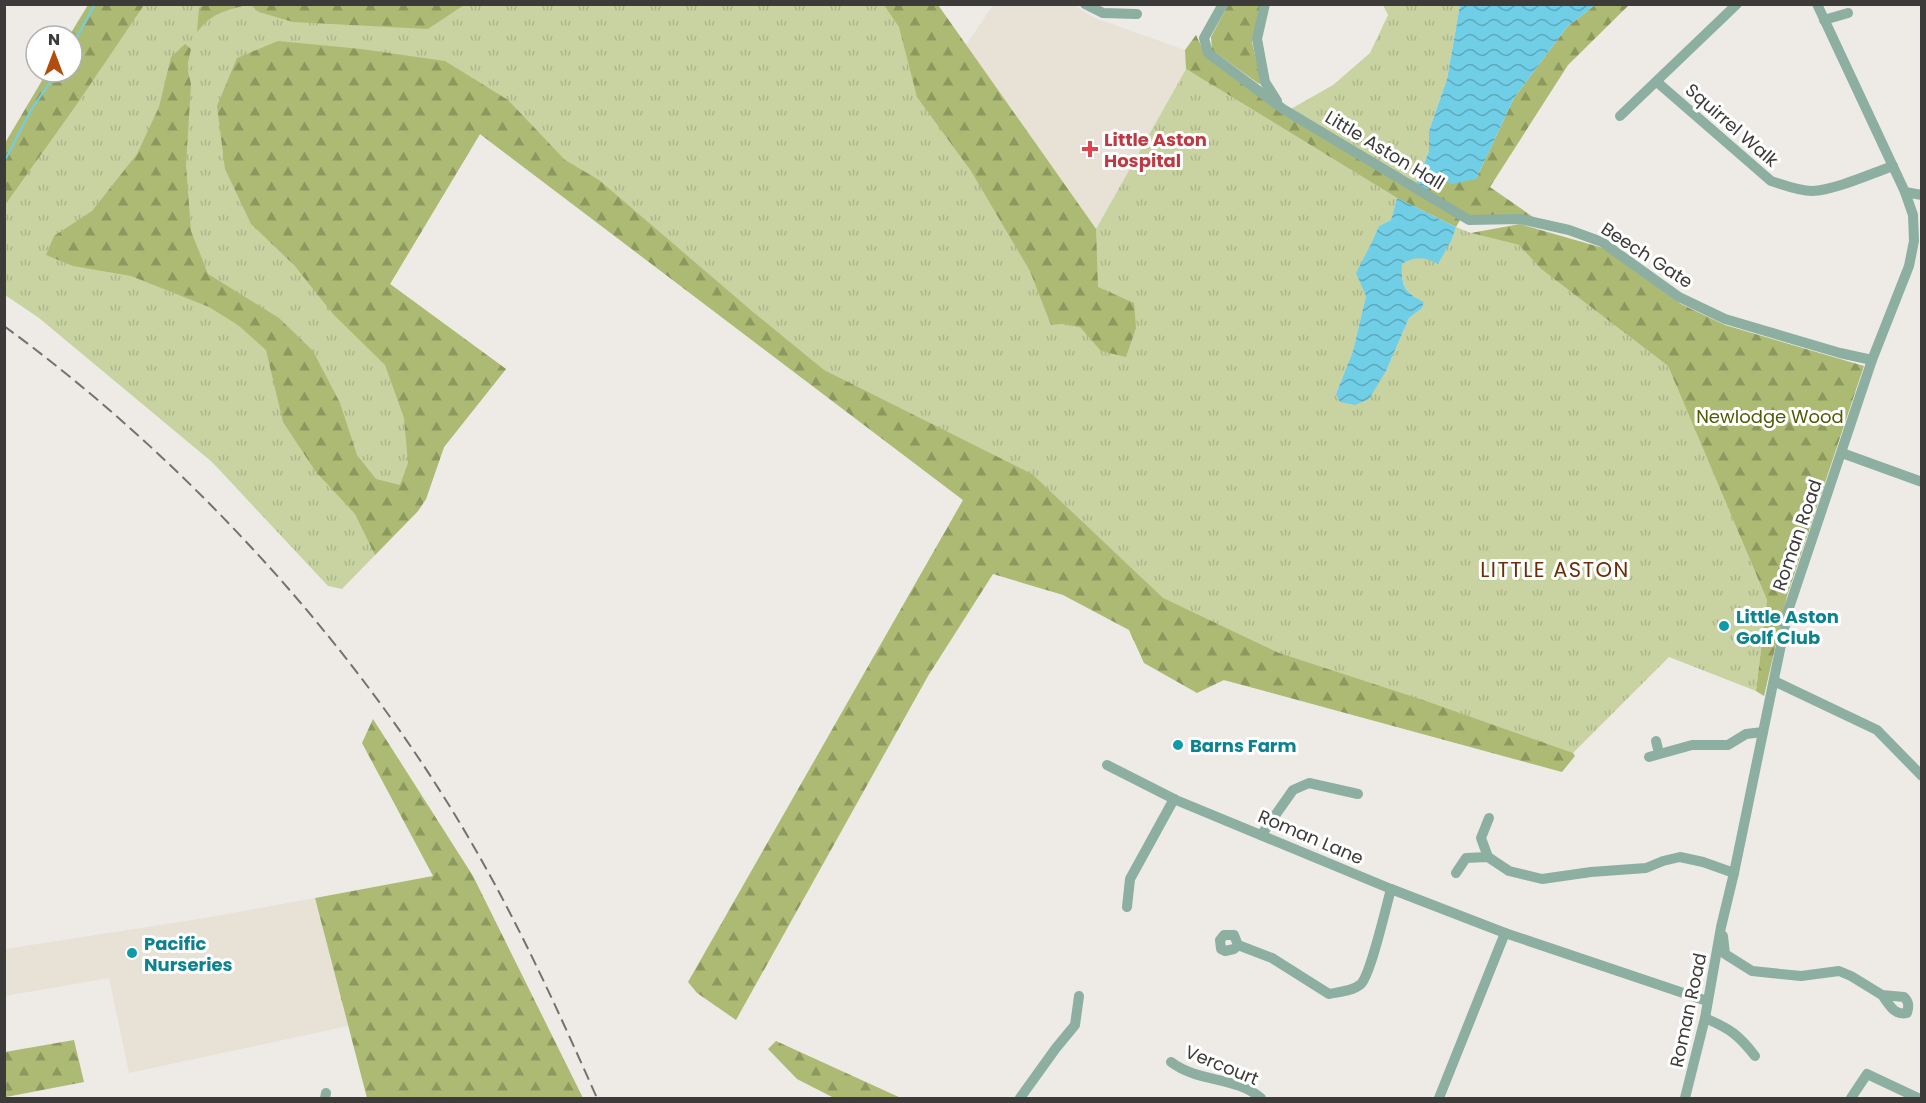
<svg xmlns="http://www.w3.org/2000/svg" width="1926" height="1103" font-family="Poppins,sans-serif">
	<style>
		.built { fill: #e7e1d6 }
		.grass { fill: url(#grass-tufts) }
		.forest { fill: url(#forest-firs) }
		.water { fill: url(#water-waves) }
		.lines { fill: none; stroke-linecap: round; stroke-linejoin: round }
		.stream { stroke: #70cee7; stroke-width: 2 }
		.minor { stroke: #8cafa2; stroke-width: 10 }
		.rail { stroke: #737270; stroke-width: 2; stroke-dasharray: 12 6; stroke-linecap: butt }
		.health-dot { fill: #e0444e; stroke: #fff; stroke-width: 2 }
		.culture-dot { fill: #0f9aa8; stroke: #fff; stroke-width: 2 }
		.labels { text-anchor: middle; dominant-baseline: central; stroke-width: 6; stroke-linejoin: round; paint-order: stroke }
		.street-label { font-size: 18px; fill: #3c3b3a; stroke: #fff }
		.health-label { font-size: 18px; font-weight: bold; fill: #be3a42; stroke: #fff; text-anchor: start }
		.park-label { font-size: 18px; fill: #505b07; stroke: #fff }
		.culture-label { font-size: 18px; font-weight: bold; fill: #0d838f; stroke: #fff; text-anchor: start }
		.quarter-label { font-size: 21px; letter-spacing: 1.5px; fill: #6c2e08; stroke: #fff }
	</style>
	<defs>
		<pattern id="grass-tufts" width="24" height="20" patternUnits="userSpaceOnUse" patternTransform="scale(1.5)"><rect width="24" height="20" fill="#c8d3a1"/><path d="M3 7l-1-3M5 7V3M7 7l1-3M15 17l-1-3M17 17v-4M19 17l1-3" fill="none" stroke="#adb68b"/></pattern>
		<pattern id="forest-firs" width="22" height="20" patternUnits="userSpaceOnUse" patternTransform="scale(1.5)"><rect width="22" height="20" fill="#acba73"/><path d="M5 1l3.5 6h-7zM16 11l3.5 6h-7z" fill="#8d985f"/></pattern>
		<pattern id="water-waves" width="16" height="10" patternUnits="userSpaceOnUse" patternTransform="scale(1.5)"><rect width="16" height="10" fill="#70cee7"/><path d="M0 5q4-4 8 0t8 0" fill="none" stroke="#5da8bc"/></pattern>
	</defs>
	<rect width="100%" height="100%" fill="#eeebe7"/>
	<g class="built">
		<path d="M1072 4 1095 18 1185 50 1186 69 1096 229 966 45 993 5Z"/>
		<path d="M315 898 348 1026 129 1073 109 978 5 996V949L205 918Z"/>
	</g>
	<g class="grass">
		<path d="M101 5H938L1096 229 1186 69 1397 198 1391 220 1379 226 1370 246 1366 296 1353 351 1336 394 1386 371 1409 318 1422 308 1424 302C1404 292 1401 286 1402 264L1414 257 1427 258 1452 239 1456 227 1471 233 1519 245 1541 269 1668 366 1767 600 1756 691 1669 657 1573 753 1531 760 1224 680 963 500 480 134 390 284 506 369 444 447 426 499 418 511 342 589 328 586 212 462 39 318 5 295 4 151 72 72Z"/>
		<path d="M1383 5H1460L1447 79 1429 131V151L1415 187 1289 110 1333 85 1370 53 1388 15Z"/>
	</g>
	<g class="forest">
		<path d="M204 4H247V5C224 11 212 13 197 32L199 8Z"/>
		<path d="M88 5H144L77 104 5 205V143L47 72H72V36H69Z"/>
		<path d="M251 5H464L428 29 293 22 259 12Z"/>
		<path d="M884 5H938L1096 229 1098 287 1134 303 1136 328 1126 357 1101 351 1080 327 1062 324 1051 325 1030 271 971 171 917 97 899 27Z"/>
		<path d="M1228 5H1261L1252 42 1261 82 1259 84 1212 50 1211 37Z"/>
		<path d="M1595 5H1629L1568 65 1490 187 1533 217H1471L1424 191 1443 180 1476 179 1514 98 1567 27Z"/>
		<path d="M1196 35 1205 54 1460 220 1456 227 1397 198 1186 69 1185 50Z"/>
		<path d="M278 41 361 49 445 61 508 100 565 160 599 180 753 312 824 370 1032 474 1163 598 1279 653 1423 700 1573 753 1575 756 1562 772 1224 680 1197 693 1144 663 1129 630 1063 595 993 574 928 676 736 1020 697 993 688 982 963 500 480 134 390 284 506 369 444 447 426 499 418 511 375 555 355 514 316 472 283 422 266 350 238 325 209 307 131 276 73 266 46 255 54 236 92 211 137 154 159 107 171 57 185 44 191 49 187 67 191 84 186 165 191 231 208 274 279 318 313 351 340 403 357 455 376 479 400 485 408 463 404 418 385 365 333 314 294 265 251 224 225 169 217 106 237 58Z"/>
		<path d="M1520 224 1603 248 1681 304 1725 325 1864 366 1787 596 1764 696 1756 691 1767 600 1668 366 1541 269 1519 245 1471 233Z"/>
		<path d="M373 719 473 876 583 1098H367L315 898 433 876 362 743Z"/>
		<path d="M74 1040 84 1082 6 1097 4 1088 5 1052Z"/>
		<path d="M776 1041 901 1098H834L797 1079 768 1049Z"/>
	</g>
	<g class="water">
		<path d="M1460 5H1595L1567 27 1514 98 1476 179 1452 184 1443 180 1424 191 1415 187 1429 151V131L1447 79Z"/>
		<path d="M1397 198 1456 227 1452 239 1438 264C1424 257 1416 256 1402 264 1401 286 1404 292 1424 302L1422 308 1409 318 1386 371 1369 399 1355 405 1340 402 1336 394 1353 351 1366 296 1356 273 1370 246 1379 226 1391 220Z"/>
	</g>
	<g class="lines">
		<g class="stream">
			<path d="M72 46 95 4"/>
			<path d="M4 162 31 110 57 72"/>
		</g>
		<g class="minor">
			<path d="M1085 4 1103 13 1137 14"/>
			<path d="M1223 4 1204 38 1208 53 1283 109 1469 220 1520 219 1569 230 1602 242 1679 297 1725 319 1840 353 1872 360"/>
			<path d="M1265 4 1257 39 1265 82 1277 101"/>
			<path d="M1824 20 1848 13"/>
			<path d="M1657 82 1771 181C1784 185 1798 191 1812 191 1835 190 1870 174 1893 166"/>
			<path d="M1620 116 1737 4"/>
			<path d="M1905 192 1922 195"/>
			<path d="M1842 453 1922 482"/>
			<path d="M1774 681 1877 730 1922 776"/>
			<path d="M1656 741 1659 753"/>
			<path d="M1649 757 1692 745H1728L1746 734 1763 732"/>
			<path d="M1107 765 1176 800 1391 889 1505 933 1707 1001"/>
			<path d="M1262 834 1293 790 1309 783 1358 794"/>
			<path d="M1488 857 1481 838 1489 818"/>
			<path d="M1456 873 1466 858 1488 857 1509 871 1542 879 1591 872 1646 868 1663 861 1680 857 1703 862 1734 873"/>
			<path d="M1127 907 1130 879 1174 799"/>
			<path d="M1723 936 1725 954 1752 971 1801 976 1839 971 1851 976 1882 995 1904 997C1909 1002 1909 1006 1907 1013 1894 1016 1889 1004 1882 995"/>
			<path d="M1238 945 1234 949 1225 951 1221 949 1220 940 1224 935H1234L1238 945 1272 958 1329 994C1339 992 1353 991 1361 984 1371 973 1386 907 1391 889"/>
			<path d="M1705 1018C1730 1029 1738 1034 1755 1056"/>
			<path d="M1171 1062C1199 1083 1235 1076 1261 1098"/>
			<path d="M325 1098 326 1093"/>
			<path d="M1020 1098 1056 1048 1075 1025 1079 996"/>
			<path d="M1439 1098 1505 933"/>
			<path d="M1685 1098 1705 1018 1721 927 1734 873 1788 611 1872 360 1909 266 1914 241 1913 215 1905 192 1817 4"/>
			<path d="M1851 1098 1867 1074 1918 1098"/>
		</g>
		<path class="rail" d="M4 326C190 462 364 653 478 854 523 933 560 1015 597 1098"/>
	</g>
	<path class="health-dot" d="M1087 140h6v6h6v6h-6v6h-6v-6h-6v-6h6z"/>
	<g class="culture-dot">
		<circle cx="1724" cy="626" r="6"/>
		<circle cx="1178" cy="745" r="6"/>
		<circle cx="132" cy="953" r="6"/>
	</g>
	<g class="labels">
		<g class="street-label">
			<text transform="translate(1732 125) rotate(41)">Squirrel Walk</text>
			<text transform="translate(1385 150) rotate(31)">Little Aston Hall</text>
			<text transform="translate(1647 255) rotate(33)">Beech Gate</text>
			<text transform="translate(1797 535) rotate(-71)">Roman Road</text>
			<text transform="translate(1311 837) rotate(23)">Roman Lane</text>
			<text transform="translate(1688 1010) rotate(-78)">Roman Road</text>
			<text transform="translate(1222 1065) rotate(22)">Vercourt</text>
		</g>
		<g class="health-label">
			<text x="1104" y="139">Little Aston<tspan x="1104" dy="21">Hospital</tspan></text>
		</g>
		<g class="park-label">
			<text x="1770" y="416">Newlodge Wood</text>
		</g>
		<g class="culture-label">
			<text x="1736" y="616">Little Aston<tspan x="1736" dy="21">Golf Club</tspan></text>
			<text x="1190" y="745">Barns Farm</text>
			<text x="144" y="943">Pacific<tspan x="144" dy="21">Nurseries</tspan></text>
		</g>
		<g class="quarter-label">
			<text x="1555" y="569">LITTLE ASTON</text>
		</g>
	</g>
	<rect width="1926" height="1103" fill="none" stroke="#3c3b3a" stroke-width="12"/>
	<g transform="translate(54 54)"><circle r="28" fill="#ffffff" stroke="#b1b1b0" stroke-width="1.5"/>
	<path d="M0-4.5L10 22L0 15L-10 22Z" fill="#af4e0f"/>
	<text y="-9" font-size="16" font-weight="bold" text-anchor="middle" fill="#3c3b3a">N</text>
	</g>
</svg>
